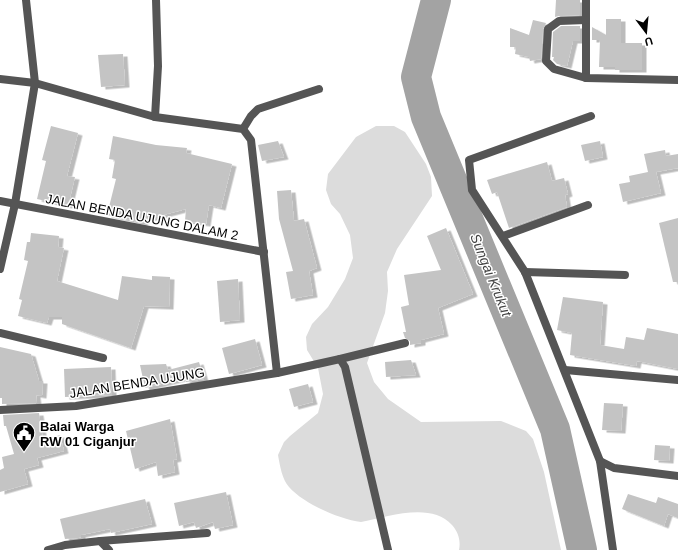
<svg xmlns="http://www.w3.org/2000/svg" width="678" height="550" font-family="Helvetica,sans-serif">
	<style>
		.green { fill: #dcdcdc }
		.lines { fill: none; stroke-linecap: round; stroke-linejoin: round }
		.river { stroke: #a3a3a3; stroke-width: 30 }
		.building { fill: #c4c4c4; filter: url(#shadow) }
		.service { stroke: #555; stroke-width: 8 }
		.minor { stroke: #555; stroke-width: 8 }
		.tertiary { stroke: #555; stroke-width: 8 }
		.labels { text-anchor: middle; dominant-baseline: central; stroke-width: 3; stroke-linejoin: round; paint-order: stroke }
		.street-label { font-size: 13px; fill: #000; stroke: #fff }
		.poi-label { font-size: 13px; font-weight: bold; fill: #000; stroke: #fff; text-anchor: start }
		.water-label { font-size: 14px; font-style: italic; fill: #444; stroke: #fff }
	</style>
	<defs>
		<filter id="shadow"><feDropShadow dx="4.5" dy="2.5" stdDeviation="0" flood-color="#0004"/></filter>
	</defs>
	<rect width="100%" height="100%" fill="#fff"/>
	<path class="green" d="M376 126H394L405 132 426 164 431 177 432 196 397 249 387 272 388 291 385 313 367 363 374 382 388 399 421 422 501 421 526 431 533 439 544 472 561 550H459C461 540 458 532 452 525 431 501 387 517 361 522 339 519 304 504 289 487 282 479 280 466 278 455L284 442 290 436 318 413 323 394 318 368 307 350 306 337 312 324 328 307 345 279 353 258 350 235 340 214 331 204 326 190 328 174 356 137Z"/>
	<g class="lines">
		<path class="river" d="M436 0 416 77 426 117 555 429 582 550"/>
	</g>
	<g class="building">
		<path d="M556 0H580V15L559 16 555 17Z"/>
		<path d="M606 19H621V43H642V70H615V67H599L600 40H592V27L606 35Z"/>
		<path d="M533 20 546 23 543 29 541 59 530 61 529 57 515 54 516 47H510V28L529 35Z"/>
		<path d="M561 26H580V41H573L567 66 557 64 553 60 554 57H552L553 32Z"/>
		<path d="M123 54 125 85 101 87 98 55Z"/>
		<path d="M51 126 78 133 67 176 75 177 68 206 37 199 46 161 42 160Z"/>
		<path d="M113 136 156 145 187 148 186 153 232 164 221 208 209 205 206 224 185 221 186 209 144 220 143 223 107 215 116 179 112 178 115 160 109 159Z"/>
		<path d="M278 141 284 157 262 161 258 145Z"/>
		<path d="M600 141 603 157 585 161 581 145Z"/>
		<path d="M665 150 666 156 678 154V168L656 172 661 193 623 202 619 184 630 182 629 176 648 172 644 154Z"/>
		<path d="M547 162 552 181 564 178 568 194 565 195 567 207 509 228 497 192 492 194 487 180Z"/>
		<path d="M291 190 294 221 304 219 317 268 309 271 313 295 291 299 286 272 293 271 279 219 277 191Z"/>
		<path d="M678 218V282H673L659 223Z"/>
		<path d="M446 228 473 294 438 308 444 334 421 340V343L410 345V341L405 338 403 332H406L401 307 409 305 404 275 441 270 427 236Z"/>
		<path d="M31 233 59 236 58 247 64 248 57 281 118 300 122 276 152 280V276L170 277 169 307 144 306 131 348 62 324V317H49L47 323 18 316 22 300 19 299 28 261 24 260 27 242H30Z"/>
		<path d="M238 279 240 320 220 322 217 281Z"/>
		<path d="M563 297 603 302 600 345 624 349 626 337 644 340 647 328 678 334V369L637 361 636 366 570 355 572 333 557 330Z"/>
		<path d="M255 339 262 365 229 374 222 348Z"/>
		<path d="M0 347 31 354 39 381H43L42 396 36 395 37 403 2 404V398H0Z"/>
		<path d="M411 360 416 375 386 377 385 362Z"/>
		<path d="M199 362 204 379 186 382 185 378 145 388 140 365 166 364 168 370Z"/>
		<path d="M111 367 112 395 65 397 64 369Z"/>
		<path d="M308 384 313 402 294 407 289 389Z"/>
		<path d="M604 403 623 404 621 431 602 430Z"/>
		<path d="M39 413 43 440 60 435 64 451 37 458 39 465 24 469 28 484 0 492V470L4 468 2 457 14 454 6 426H4L3 415Z"/>
		<path d="M170 419 177 459 173 460 175 472 158 476 156 462 135 469 126 431Z"/>
		<path d="M655 445 670 446 669 461 654 460Z"/>
		<path d="M226 492 233 525 215 529 213 522 196 528 194 522 179 526 174 503Z"/>
		<path d="M628 494 656 503 658 497 678 504V518L668 514 664 526 622 509Z"/>
		<path d="M145 499 152 524 111 533 110 529 81 535V537L78 538 65 539 60 519Z"/>
	</g>
	<g class="lines">
		<g class="service">
			<path d="M591 116 469 160 472 190 525 272 600 461 614 468 678 476"/>
			<path d="M243 129 251 116 258 109 319 89"/>
			<path d="M503 236 588 205"/>
			<path d="M525 272 625 275"/>
			<path d="M565 370 678 380"/>
			<path d="M600 461 613 550"/>
		</g>
		<g class="minor">
			<path d="M586 0V78"/>
			<path d="M586 20 559 21 548 29 546 61 554 69 586 78 678 80"/>
			<path d="M0 79 35 83 155 117 243 129 251 140 277 373"/>
			<path d="M155 117 158 66 156 0"/>
			<path d="M0 201 264 252"/>
			<path d="M0 333 103 358"/>
			<path d="M340 359 405 343"/>
			<path d="M0 410 76 406 277 373 340 359 345 367 388 550"/>
			<path d="M100 541 207 533"/>
			<path d="M48 550 65 545 100 541 109 550"/>
		</g>
		<path class="tertiary" d="M0 269 15 204 35 83 26 0"/>
	</g>
	<defs>
		<g id="civic-pin" transform="scale(1.15)"><path d="M0 17L-7.5 6A9.5 9.5 0 1 1 7.5 6Z" fill="#000" stroke="#fff"/><path d="M-.6-6.5H3V-4.5H.6V-3L4-1V1h2V6H-6V1h2V-1L-.6-3ZM-1.2 2.5V6h2.4V2.5Z" fill="#fff"/></g>
	</defs>
	<g fill-rule="evenodd">
		<use href="#civic-pin" x="24" y="433"/>
	</g>
	<g class="labels">
		<g class="street-label">
			<text transform="translate(142 217) rotate(11)">JALAN BENDA UJUNG DALAM 2</text>
			<text transform="translate(137 383) rotate(-9)">JALAN BENDA UJUNG</text>
		</g>
		<g class="poi-label">
			<text x="40" y="426">Balai Warga<tspan x="40" dy="15">RW 01 Ciganjur</tspan></text>
		</g>
		<g class="water-label">
			<text transform="translate(491 275) rotate(68)">Sungai Krukut</text>
		</g>
	</g>
	<g transform="translate(646 32) rotate(164)" stroke="#ffffff" stroke-width="3" paint-order="stroke">
	<path d="M0-3L7 15L0 10L-7 15Z" fill="#000000"/>
	<text y="-6" font-size="11" font-weight="bold" text-anchor="middle" fill="#000000">U</text>
	</g>
</svg>
